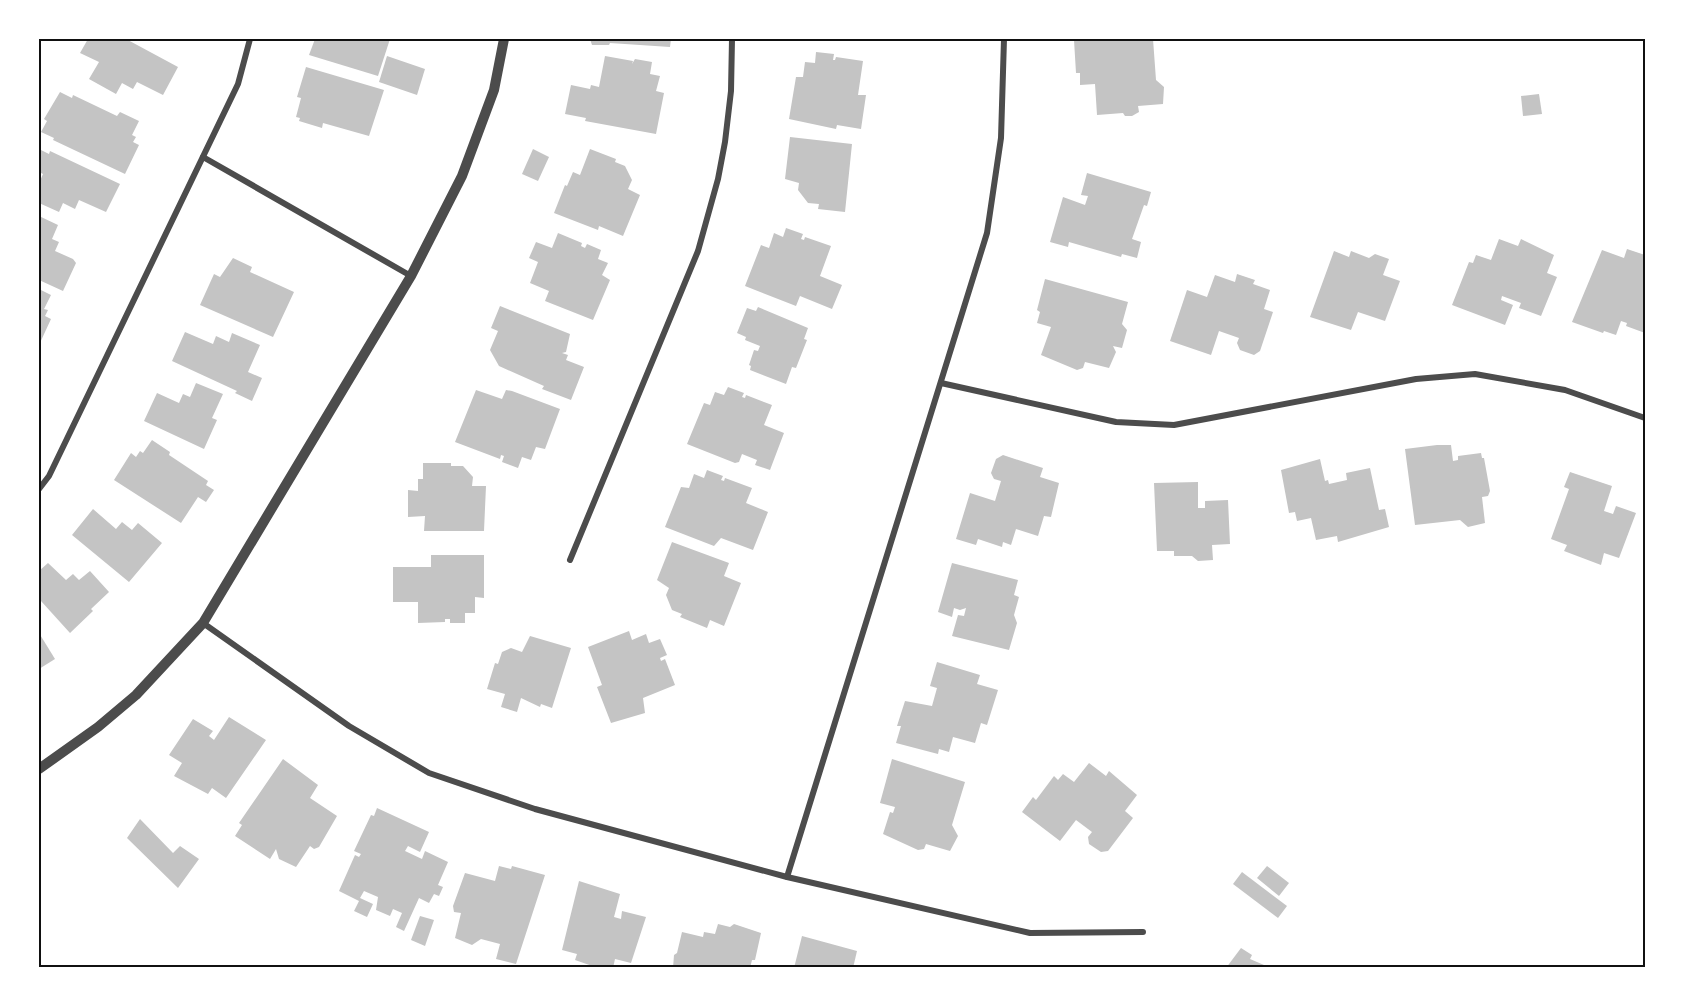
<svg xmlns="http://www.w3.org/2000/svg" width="1684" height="1007" font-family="'Libre Baskerville',serif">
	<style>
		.building { fill: #c4c4c4 }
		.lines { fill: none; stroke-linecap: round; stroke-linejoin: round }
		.minor { stroke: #4c4c4c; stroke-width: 6 }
		.tertiary { stroke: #4c4c4c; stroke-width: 10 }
		.neatline { fill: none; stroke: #111; stroke-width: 2 }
	</style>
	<rect width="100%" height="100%" fill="#fff"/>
	<g class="building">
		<path d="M88 39H126L178 67 163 95 137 82 133 89 122 83 116 94 89 79 99 62 80 53Z"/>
		<path d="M315 39H390L378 76 309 55Z"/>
		<path d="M590 39H671L670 47 610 43 609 45H592Z"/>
		<path d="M1153 39 1156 80 1164 87 1163 104 1138 106 1139 112 1132 116H1125L1123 113 1097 115 1095 84 1080 85V73H1076L1074 40Z"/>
		<path d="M816 52 834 54 833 60H835L836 57 863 61 858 95H866L861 129 837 125 836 129 789 119 796 77H803L805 62 815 63Z"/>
		<path d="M387 56 425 69 417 95 379 82Z"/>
		<path d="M605 56 633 61 632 64 635 59 652 62 650 74 660 76 656 91 664 93 656 134 585 121 586 118 565 114 571 85 590 89 591 85 599 87Z"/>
		<path d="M306 67 384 90 369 136 323 123 322 128 299 121 300 118 296 117 301 98 297 97Z"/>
		<path d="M60 92 72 98 73 95 117 116 120 112 139 121 132 135 136 137 133 142 139 145 125 174 53 140 54 138 41 132 47 121 44 119Z"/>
		<path d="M1539 94 1542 114 1523 116 1521 96Z"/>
		<path d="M790 137 852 144 845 212 818 209 819 204 808 203 798 190 799 183 785 179Z"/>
		<path d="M39 149 49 154 50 151 120 184 106 212 79 200 75 209 63 203 59 212 39 203V183L43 174 39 172Z"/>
		<path d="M533 149 549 157 538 181 522 174Z"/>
		<path d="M590 149 616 159 615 162 625 166 632 180 628 189 640 195 623 236 599 226 598 230 554 213 565 185 567 186 573 172 580 175Z"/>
		<path d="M1087 173 1151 192 1147 206 1144 205 1132 239 1141 242 1137 258 1122 254 1121 257 1069 242 1068 247 1050 242 1063 197 1085 205 1088 196 1081 195Z"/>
		<path d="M39 216 58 225 52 239 59 242 55 251 73 259 76 263 63 291 39 280Z"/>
		<path d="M786 228 803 234 801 239 804 240 805 237 831 246 820 276 842 285 832 309 800 296 796 306 745 286 761 245 769 248 774 233 783 237Z"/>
		<path d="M558 233 582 243 581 246 585 248 587 244 601 250 598 259 608 263 602 275 610 280 593 320 545 301 549 291 530 283 538 262 529 258 536 242 552 248Z"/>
		<path d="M1499 239 1518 246 1521 239 1554 255 1547 273 1557 277 1541 316 1519 308 1521 303 1502 296 1501 300 1513 305 1505 325 1452 305 1469 262 1473 263 1476 255 1491 260Z"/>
		<path d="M1627 249 1645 255V333L1626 326 1627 323 1621 321 1616 335 1604 331 1603 333 1572 322 1602 250 1624 258Z"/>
		<path d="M1334 251 1349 257 1351 251 1369 258 1375 254 1389 259 1383 275 1400 281 1385 321 1358 312 1351 330 1310 317Z"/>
		<path d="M233 258 252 267 250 272 294 292 273 337 200 305 214 274 220 277Z"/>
		<path d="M1237 274 1255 280 1253 284 1270 290 1264 309 1273 312 1260 351 1254 355 1240 350 1237 343 1239 338 1219 331 1211 355 1170 341 1187 290 1207 297 1215 275 1235 282Z"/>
		<path d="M1045 279 1128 302 1122 324 1127 330 1122 348 1113 346 1116 352 1109 368 1085 362 1083 368 1077 370 1041 355 1051 327 1037 323 1040 312 1037 310Z"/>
		<path d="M39 289 51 295 44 309 48 310 45 316 51 319 39 345Z"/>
		<path d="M500 306 570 334 566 352 562 353 568 355 566 360 584 367 571 400 542 389 544 386 499 366 490 350 498 331 491 328Z"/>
		<path d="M758 307 808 328 804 339 807 340 796 368 792 367 786 384 750 370 751 366 749 365 754 350 758 351 760 346 745 340 746 337 737 333 747 308 756 311Z"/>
		<path d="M185 332 213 344 216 336 229 342 232 333 260 345 248 372 262 378 252 401 235 393 237 391 172 361Z"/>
		<path d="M196 383 223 394 212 418 217 420 204 449 144 421 157 393 179 403 183 394 190 397Z"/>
		<path d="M728 387 744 393 742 397 745 398 746 395 772 405 764 425 784 433 770 470 755 465 757 460 742 454 739 462 735 463 687 444 704 403 710 405 715 392 724 395Z"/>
		<path d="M476 390 502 399 506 390 512 391 560 409 545 449 536 447 531 460 522 457 518 468 502 462 504 456 501 455 500 459 455 442Z"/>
		<path d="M152 440 170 452 169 455 208 481 206 485 214 490 206 502 198 497 181 523 114 480 131 453 136 457 140 451 143 453Z"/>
		<path d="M1437 445H1451L1453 461 1458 460V456L1481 453 1482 458H1484L1490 491 1488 496 1482 497 1485 523 1468 527 1460 520 1415 525 1405 449Z"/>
		<path d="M1003 455 1043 468 1040 477 1059 483 1051 517 1044 516 1038 536 1016 529 1011 545 1003 542 1002 547 978 539 976 545 956 539 970 493 995 501 1001 481 994 479 991 473 996 459Z"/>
		<path d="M1320 459 1325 481 1328 480 1329 484 1347 480 1346 473 1370 468 1379 510 1385 509 1389 527 1338 542 1337 536 1316 540 1311 518 1297 521 1295 512 1289 513 1281 470Z"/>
		<path d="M423 463H451V466H463L473 477 472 486H486L484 531H424L425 516 408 517V490L418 491V479H423Z"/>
		<path d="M707 470 723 476 721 480 724 481 725 478 752 488 746 503 768 512 753 550 721 538 714 546 665 527 681 487 689 488 694 474 704 478Z"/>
		<path d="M1570 472 1612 486 1604 511 1613 514 1616 506 1636 513 1619 558 1604 553 1601 565 1564 551 1567 545 1551 539 1569 489 1564 487Z"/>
		<path d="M1198 482V508H1205V501L1228 500 1230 544 1212 545 1213 560 1198 561 1192 556H1174V551H1157L1154 483Z"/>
		<path d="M93 509 116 529 122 522 132 530 138 523 162 543 129 582 72 535Z"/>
		<path d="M672 542 729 563 724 576 741 583 724 626 710 620 707 628 680 617 682 614 672 610 666 595 669 588 657 580Z"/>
		<path d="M431 555H484V598L475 597V613H465V623H450V619H445V622L418 623V602H393V567H431Z"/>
		<path d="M48 563 66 580 73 574 79 580 90 571 109 592 91 609 93 611 70 633 41 601 39 603V571Z"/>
		<path d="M952 563 1018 580 1014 595 1019 597 1014 615 1017 623 1009 650 952 636 958 615 964 616 966 608 960 610 954 608 952 617 938 612Z"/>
		<path d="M629 631 632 640 646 634 649 643 660 639 667 655 660 658 661 661 665 659 675 685 643 698 645 713 611 723 597 687 602 685 588 647Z"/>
		<path d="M39 633 55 659 39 669Z"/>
		<path d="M530 636 571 648 552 708 541 704 540 707 521 698 517 712 501 707 505 694 487 689 495 663 498 664 502 652 511 648 522 652Z"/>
		<path d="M937 662 980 675 977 684 998 690 987 725 981 723 975 743 953 737 949 752 939 749 938 754 896 743 901 726H897L905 701 932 706 937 688 930 686Z"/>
		<path d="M229 717 266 740 226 798 212 788 208 794 174 776 182 763 169 755 193 719 213 731 209 736 214 740Z"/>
		<path d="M283 759 318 785 310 798 337 816 319 847 314 849 310 846 296 867 279 859 276 849 270 859 235 836 242 825 239 823Z"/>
		<path d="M892 759 965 782 952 825 958 836 950 851 926 844 924 849 918 850 883 834 890 812 893 813 895 807 880 803Z"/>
		<path d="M1089 763 1106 776 1109 771 1137 795 1125 811 1133 818 1108 851 1101 852 1089 844 1088 837 1092 832 1076 820 1060 841 1022 812 1033 797 1036 800 1054 776 1058 780 1063 774 1074 782Z"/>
		<path d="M377 808 429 832 420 852 408 846 405 851 422 859 425 851 448 862 438 885 443 887 439 896 434 894 429 903 419 898 404 931 396 927 402 913 393 909 390 916 376 910 378 897 364 891 360 898 373 904 367 917 354 911 359 901 339 891 355 855 359 857 361 854 354 851 371 815 374 816Z"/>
		<path d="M140 819 173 853 180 846 199 859 178 888 127 838Z"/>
		<path d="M499 866 511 869 512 866 545 875 516 964 496 959 500 944 481 939 472 945 455 938 461 913 454 912 453 906 465 873 495 881Z"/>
		<path d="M1267 866 1289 883 1279 896 1257 878Z"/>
		<path d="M1242 872 1287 906 1278 918 1233 884Z"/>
		<path d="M579 881 620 894 614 917 621 919 622 911 646 917 631 963 615 959 613 968H598L575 960 577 954 562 950Z"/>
		<path d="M420 916 434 920 425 946 411 940Z"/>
		<path d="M718 924 730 927 734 924 761 933 755 960H752L750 968H673L674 955 677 953 682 932 703 937 704 932 715 934Z"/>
		<path d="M802 936 857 951 853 968H794Z"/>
		<path d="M1241 948 1252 955 1250 959 1271 968H1226Z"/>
	</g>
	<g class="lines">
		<g class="minor">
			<path d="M203 157 411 276"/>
			<path d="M941 383 1116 422 1174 425 1416 379 1475 374 1565 390 1645 418"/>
			<path d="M39 489 49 476 238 84 250 39"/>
			<path d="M570 560 698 251 718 179 725 142 731 91 732 39"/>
			<path d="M203 623 349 726 429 773 535 809 787 877 1030 933 1143 932"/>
			<path d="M787 877 987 233 1001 138 1004 39"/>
		</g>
		<path class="tertiary" d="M39 769 98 727 136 695 203 623 411 276 462 176 494 90 504 39"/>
	</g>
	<rect width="1684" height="1007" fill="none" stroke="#ffffff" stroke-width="81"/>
	<rect x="40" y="40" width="1604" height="926" class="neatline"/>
</svg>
